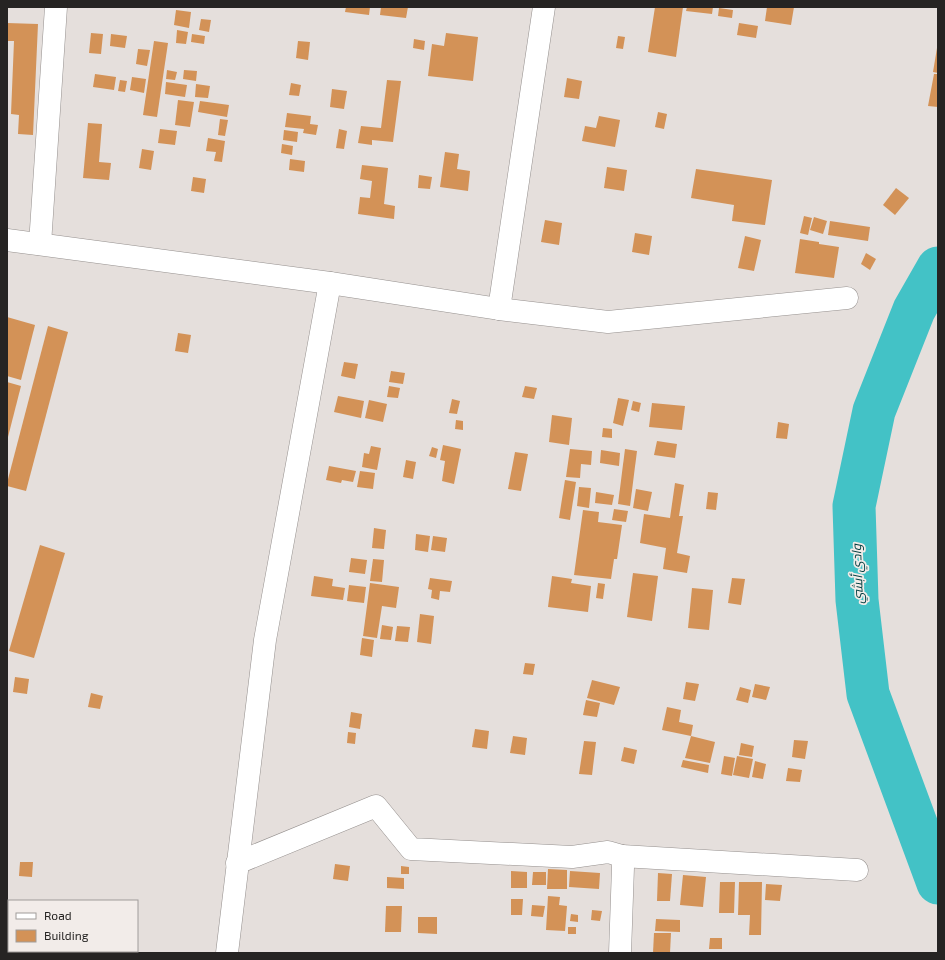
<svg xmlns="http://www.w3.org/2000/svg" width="945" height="960" font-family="'Exo 2',Cairo,sans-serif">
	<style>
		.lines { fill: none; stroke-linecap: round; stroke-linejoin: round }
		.river { stroke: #43c2c6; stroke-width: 43 }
		.building { fill: #d39257 }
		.minor-casing { stroke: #95908e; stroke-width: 23 }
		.minor { stroke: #fff; stroke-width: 22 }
		.labels { text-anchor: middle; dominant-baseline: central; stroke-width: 3.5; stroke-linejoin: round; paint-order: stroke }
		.water-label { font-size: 13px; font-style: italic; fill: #054143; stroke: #f2ece9 }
	</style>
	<rect width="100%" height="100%" fill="#e5dfdc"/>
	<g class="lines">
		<path class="river" d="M938 268 914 310 874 411 854 506 857 600 868 694 938 883"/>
	</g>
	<g class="building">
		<path d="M346 7H370L369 15 345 12Z"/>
		<path d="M381 7H408L406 18 380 15Z"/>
		<path d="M655 7H683L676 57 648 52Z"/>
		<path d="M687 7H713L712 14 686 11Z"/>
		<path d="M767 7H794L791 25 765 21Z"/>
		<path d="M719 8 733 10 732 18 718 16Z"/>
		<path d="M176 10 191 12 189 28 174 25Z"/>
		<path d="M201 19 211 20 209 32 199 30Z"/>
		<path d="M7 23 38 24 33 135 18 134 19 115 11 114 14 41H7Z"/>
		<path d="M739 23 758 26 756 38 737 35Z"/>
		<path d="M177 30 188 32 186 44 176 43Z"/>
		<path d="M91 33 103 34 101 54 89 53Z"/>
		<path d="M446 33 478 37 473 81 428 76 432 44 444 46Z"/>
		<path d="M111 34 127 36 125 48 110 46Z"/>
		<path d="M192 34 205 36 204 44 191 42Z"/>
		<path d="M618 36 625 37 623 49 616 48Z"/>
		<path d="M414 39 425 41 424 50 413 48Z"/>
		<path d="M154 41 168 43 157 117 143 115Z"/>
		<path d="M298 41 310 42 308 60 296 58Z"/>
		<path d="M937 48H938V73L933 72Z"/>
		<path d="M138 49 150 50 147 66 136 64Z"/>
		<path d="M167 70 177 72 175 80 166 79Z"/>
		<path d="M184 70 197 71 196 81 183 79Z"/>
		<path d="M95 74 116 77 114 90 93 87Z"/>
		<path d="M934 74H938V107L928 106Z"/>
		<path d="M132 77 146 79 144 93 130 90Z"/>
		<path d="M567 78 582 81 579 99 564 97Z"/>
		<path d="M120 80 127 81 125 92 118 91Z"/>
		<path d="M387 80 401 81 393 142 372 140V145L358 143 361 126 381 128Z"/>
		<path d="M166 82 187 85 185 97 165 94Z"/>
		<path d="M291 83 301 85 299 96 289 95Z"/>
		<path d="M196 84 210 86 208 98 195 97Z"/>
		<path d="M332 89 347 91 344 109 330 107Z"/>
		<path d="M178 100 194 102 190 127 175 125Z"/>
		<path d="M200 101 229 105 227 117 198 112Z"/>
		<path d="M658 112 667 114 664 129 655 127Z"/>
		<path d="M287 113 311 116 310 124 318 125 316 135 303 133 304 129 285 127Z"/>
		<path d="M599 116 620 120 615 147 582 141 585 126 596 128Z"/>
		<path d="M220 119 228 120 225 136 218 135Z"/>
		<path d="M88 123 102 124 99 162 111 163 109 180 83 178Z"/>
		<path d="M160 129 177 131 175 145 158 143Z"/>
		<path d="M339 129 347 131 344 149 336 148Z"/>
		<path d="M284 130 298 132 297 142 283 140Z"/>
		<path d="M208 138 225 141 222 162 214 161 216 152 206 151Z"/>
		<path d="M282 144 293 146 292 155 281 153Z"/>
		<path d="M142 149 154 151 151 170 139 168Z"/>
		<path d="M445 152 459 154 457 169 470 171 468 191 440 187Z"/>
		<path d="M290 159 305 161 304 172 289 170Z"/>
		<path d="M362 165 388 168 384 204 395 206 394 219 358 214 360 197 370 198 372 181 360 179Z"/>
		<path d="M607 167 627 170 624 191 604 188Z"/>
		<path d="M696 169 772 180 765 225 732 221 734 205 691 198Z"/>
		<path d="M419 175 432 177 430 189 418 188Z"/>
		<path d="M193 177 206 179 204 193 191 191Z"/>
		<path d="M896 188 909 198 895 215 883 205Z"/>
		<path d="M804 216 812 218 808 235 800 233Z"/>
		<path d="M814 217 827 221 823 234 810 230Z"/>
		<path d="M545 220 562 223 559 245 541 242Z"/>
		<path d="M830 221 870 227 868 241 828 235Z"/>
		<path d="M635 233 652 236 649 255 632 252Z"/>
		<path d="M745 236 761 240 754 271 738 268Z"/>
		<path d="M800 239 819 242V244L839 247 834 278 795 273Z"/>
		<path d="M866 253 876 259 870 270 861 264Z"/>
		<path d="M7 317 35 325 21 380 7 376Z"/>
		<path d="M48 326 68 332 26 491 7 486V483Z"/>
		<path d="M178 333 191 335 188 353 175 351Z"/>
		<path d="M344 362 358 364 355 379 341 376Z"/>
		<path d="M391 371 405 373 403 384 389 382Z"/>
		<path d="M7 382 21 386 8 437 7 436Z"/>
		<path d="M389 386 400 388 398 398 387 397Z"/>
		<path d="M525 386 537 388 534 399 522 397Z"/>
		<path d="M338 396 364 401 361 418 334 412Z"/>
		<path d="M618 398 629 400 623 426 613 423Z"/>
		<path d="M452 399 460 401 457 414 449 413Z"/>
		<path d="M369 400 387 404 383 422 365 418Z"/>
		<path d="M633 401 641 403 639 412 631 410Z"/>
		<path d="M652 403 685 406 682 430 649 427Z"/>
		<path d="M552 415 572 418 569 445 549 442Z"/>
		<path d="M456 420 463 421V430L455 429Z"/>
		<path d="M778 422 789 424 787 439 776 438Z"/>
		<path d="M603 428 612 429V438L602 437Z"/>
		<path d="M657 441 677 444 675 458 654 455Z"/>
		<path d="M443 445 461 449 454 484 442 481 445 461 440 460Z"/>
		<path d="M371 446 381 448 377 470 362 467 364 453 369 454Z"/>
		<path d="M432 447 438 449 436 458 429 456Z"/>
		<path d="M570 449 592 451 591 465 581 464 580 478 566 477Z"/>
		<path d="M625 449 637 451 630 506 618 504Z"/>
		<path d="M601 450 620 453 619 466 600 463Z"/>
		<path d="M515 452 528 454 521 491 508 489Z"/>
		<path d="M406 460 416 462 413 479 403 477Z"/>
		<path d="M329 466 356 471 353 482 342 480 341 483 326 480Z"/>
		<path d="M360 471 375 473 373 489 357 487Z"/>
		<path d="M565 480 576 482 570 520 559 518Z"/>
		<path d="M675 483 684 485 679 516H683L677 553 690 556 687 573 663 569 666 548 640 543 644 514 670 518Z"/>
		<path d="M579 487 591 488 589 508 577 506Z"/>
		<path d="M636 489 652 492 648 511 633 508Z"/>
		<path d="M596 492 614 495 612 505 595 503Z"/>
		<path d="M708 492 718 493 716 510 706 509Z"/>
		<path d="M614 509 628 511 626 522 612 520Z"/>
		<path d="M583 510 599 512 598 522 622 525 617 559H614L611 579 574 575Z"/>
		<path d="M374 528 386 530 384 549 372 548Z"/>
		<path d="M416 534 430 536 428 552 415 550Z"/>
		<path d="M433 536 447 538 445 552 431 550Z"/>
		<path d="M40 545 65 553 34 658 9 651Z"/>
		<path d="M351 558 367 560 365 574 349 572Z"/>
		<path d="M373 559 384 560 382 582 370 581Z"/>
		<path d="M633 573 658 576 652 621 627 617Z"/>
		<path d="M314 576 333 579 332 586 345 588 343 600 311 596Z"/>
		<path d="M552 576 572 579 571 583 591 586 588 612 548 607Z"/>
		<path d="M430 578 452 581 450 592 440 591 439 600 431 598 432 590 428 589Z"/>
		<path d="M732 578 745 579 741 605 728 603Z"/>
		<path d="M370 583 399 587 396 608 382 606 377 638 363 636Z"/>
		<path d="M598 583 605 584 603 599 596 598Z"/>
		<path d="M349 585 366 587 364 603 347 601Z"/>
		<path d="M692 588 713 590 709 630 688 628Z"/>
		<path d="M420 614 434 616 431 644 417 642Z"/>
		<path d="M382 625 393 627 391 640 380 639Z"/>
		<path d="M397 626 410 627 408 642 395 641Z"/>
		<path d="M362 638 374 640 372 657 360 655Z"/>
		<path d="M525 663 535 664 533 675 523 674Z"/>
		<path d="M15 677 29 679 27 694 13 692Z"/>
		<path d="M592 680 620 687 614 705 587 698Z"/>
		<path d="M686 682 699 684 695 701 683 699Z"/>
		<path d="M755 684 770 687 766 700 752 697Z"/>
		<path d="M740 687 751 690 748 703 736 700Z"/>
		<path d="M91 693 103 696 100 709 88 707Z"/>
		<path d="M586 700 600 703 597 717 583 715Z"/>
		<path d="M667 707 681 710 679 722 693 725 691 736 662 730Z"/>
		<path d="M351 712 362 714 360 729 349 727Z"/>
		<path d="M475 729 489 731 487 749 472 747Z"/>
		<path d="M348 732 356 733 355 744 347 743Z"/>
		<path d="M513 736 527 738 525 755 510 753Z"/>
		<path d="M691 736 715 742 710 763 685 758Z"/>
		<path d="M794 740 808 741 805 759 792 757Z"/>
		<path d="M584 741 596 742 592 775 579 774Z"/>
		<path d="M741 743 754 746 752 757 739 755Z"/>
		<path d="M624 747 637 750 634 764 621 761Z"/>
		<path d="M724 756 735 758 732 776 721 774Z"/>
		<path d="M737 756 753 759 749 778 733 775Z"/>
		<path d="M683 760 709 765 708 773 681 767Z"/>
		<path d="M755 761 766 764 763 779 752 777Z"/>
		<path d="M788 768 802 770 800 782 786 781Z"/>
		<path d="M20 862H33L32 877 19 876Z"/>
		<path d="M335 864 350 866 348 881 333 879Z"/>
		<path d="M401 866 409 867V874H401Z"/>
		<path d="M548 869 567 870V889H547Z"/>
		<path d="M511 871 527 872V888H511Z"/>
		<path d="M570 871 600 873 599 889 569 887Z"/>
		<path d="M533 872H546V885H532Z"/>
		<path d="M658 873 672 874 670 901H657Z"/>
		<path d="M683 875 706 877 703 907 680 905Z"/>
		<path d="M387 877 404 878V889L387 888Z"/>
		<path d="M720 882H735L734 913H719Z"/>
		<path d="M739 882H762L761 935H749L750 915H738Z"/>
		<path d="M766 884 782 885 780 901 765 900Z"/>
		<path d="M548 896 560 897 559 905 567 906 565 931 546 930Z"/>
		<path d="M511 899H523L522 915H511Z"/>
		<path d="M532 905 545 906 543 917 531 916Z"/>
		<path d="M386 906H402L401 932H385Z"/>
		<path d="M592 910 602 911 600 921 591 920Z"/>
		<path d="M571 914 578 915V922L570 921Z"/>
		<path d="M418 917H437V934L418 933Z"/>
		<path d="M656 919 680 920V932L655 931Z"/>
		<rect x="568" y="927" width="8" height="7"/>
		<path d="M654 933H671L670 953H653Z"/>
		<path d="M710 938H722V949H709Z"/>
	</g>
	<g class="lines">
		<g class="minor-casing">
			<g id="minor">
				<path d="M7 240 330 283 499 309 608 322 847 298"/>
				<path d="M40 244 56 7"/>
				<path d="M499 309 544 7"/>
				<path d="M622 856 857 870"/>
				<path d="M237 863 376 806 411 849 572 857 608 852 622 856 623 867 620 953"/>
				<path d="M227 953 265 640 330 283"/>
			</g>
		</g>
		<use href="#minor" class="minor"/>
	</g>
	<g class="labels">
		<g class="water-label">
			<text transform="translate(857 574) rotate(-92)">وادي أبشي</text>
		</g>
	</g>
	<rect width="945" height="960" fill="none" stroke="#262423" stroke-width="16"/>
	<rect x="8" y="900" width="130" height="52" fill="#f2ece9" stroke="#a09c9a"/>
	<rect x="16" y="913" width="20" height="6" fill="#ffffff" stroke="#a09c9a"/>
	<text x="44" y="920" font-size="12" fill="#262423">Road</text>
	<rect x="16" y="930" width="20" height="12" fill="#d39257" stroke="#a09c9a"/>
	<text x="44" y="940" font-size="12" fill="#262423">Building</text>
</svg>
